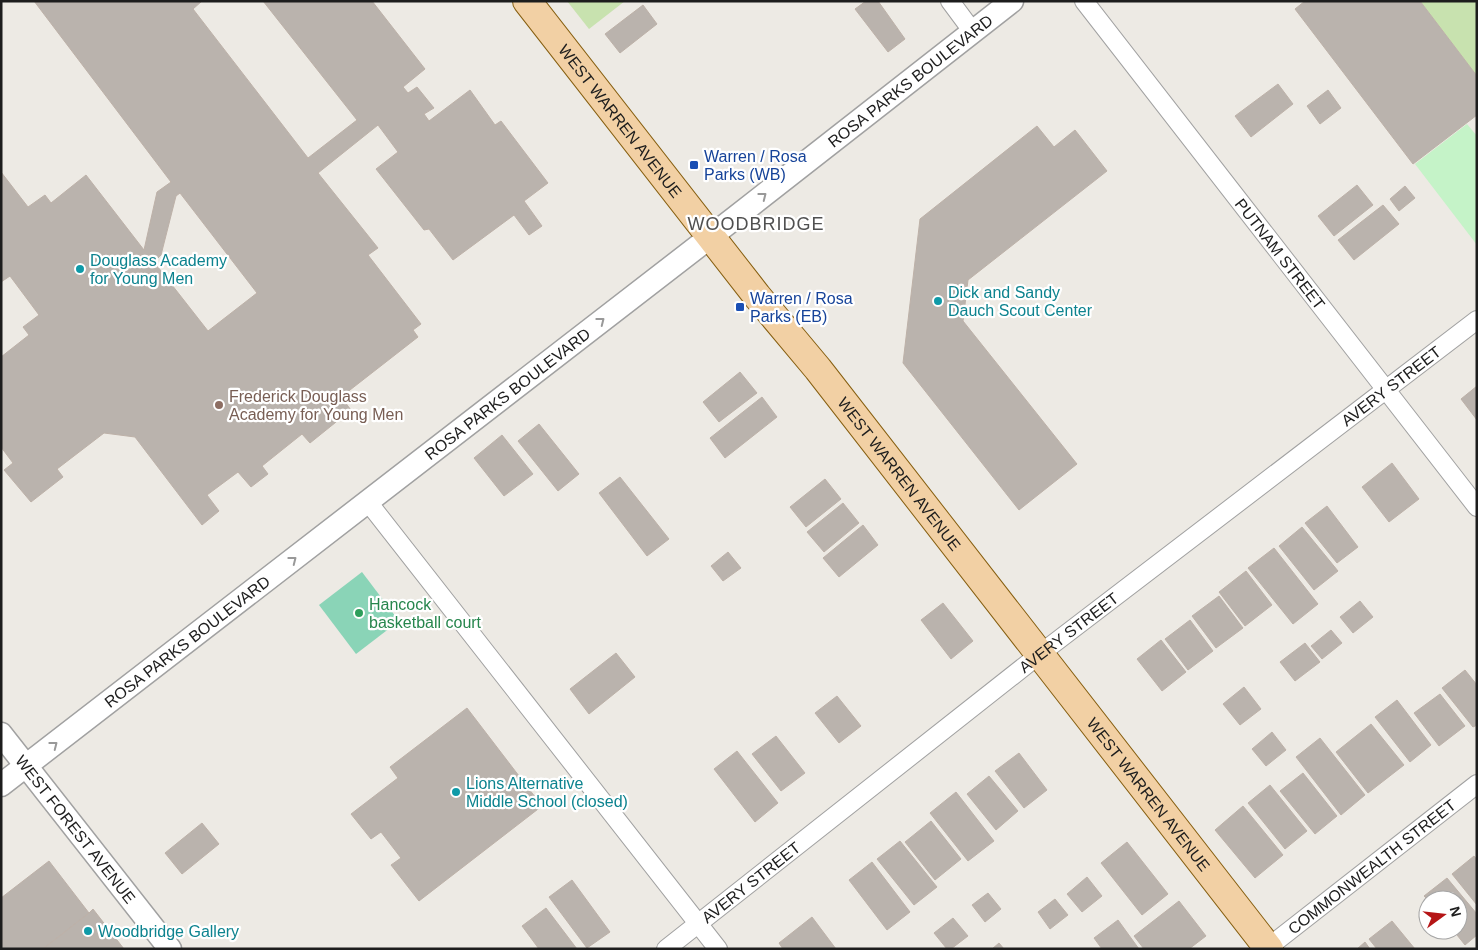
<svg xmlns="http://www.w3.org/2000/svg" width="1478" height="950" font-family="Helvetica,sans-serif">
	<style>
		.grass { fill: #c8e2af }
		.park { fill: #c5f3c8 }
		.pitch { fill: #8ad4b7 }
		.building { fill: #bab3ad; stroke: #bdb1a8; fill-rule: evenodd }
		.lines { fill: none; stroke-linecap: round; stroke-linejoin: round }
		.minor-casing { stroke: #a1a1a1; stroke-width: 20 }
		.tertiary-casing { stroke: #a1a1a1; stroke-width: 25 }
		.primary-casing { stroke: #865e0f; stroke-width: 30 }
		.minor { stroke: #fff; stroke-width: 18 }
		.tertiary { stroke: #fff; stroke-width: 22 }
		.primary { stroke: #f2d0a4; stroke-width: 28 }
		.oneway { stroke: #999 }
		.transit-dot { fill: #1a4fb4; stroke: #fff; stroke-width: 2 }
		.culture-dot { fill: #0f9aa8; stroke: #fff; stroke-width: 2 }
		.education-dot { fill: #8d6e63; stroke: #fff; stroke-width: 2 }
		.leisure-dot { fill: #2e9e5b; stroke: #fff; stroke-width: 2 }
		.labels { text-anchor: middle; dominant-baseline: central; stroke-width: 4.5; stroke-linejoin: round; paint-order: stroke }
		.street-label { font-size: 16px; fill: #1d1d1d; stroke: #fff }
		.transit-label { font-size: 16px; fill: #164399; stroke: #fff; text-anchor: start }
		.culture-label { font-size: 16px; fill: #0d838f; stroke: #fff; text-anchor: start }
		.education-label { font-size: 16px; fill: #785e54; stroke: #fff; text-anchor: start }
		.leisure-label { font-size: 16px; fill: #27864d; stroke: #fff; text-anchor: start }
		.neighbourhood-label { font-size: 18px; letter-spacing: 1px; fill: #505050; stroke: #fff }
	</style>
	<rect width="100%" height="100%" fill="#edeae4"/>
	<g class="grass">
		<path d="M567 1H625L589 29Z"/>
		<path d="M1420 1H1477V76Z"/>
	</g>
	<path class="park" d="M1467 124 1477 136V245L1415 164Z"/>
	<path class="pitch" d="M362 572 399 621 356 654 319 605Z"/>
	<g class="building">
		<path d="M34 1H202L193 9 308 158 357 120 263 1H372L425 69 403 87 408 93 417 87 434 108 424 114 429 121 470 90 495 125 501 121 548 183 524 201 542 226 529 235 514 215 453 260 429 229 424 230 376 169 398 152 378 125 318 173 378 248 368 255 421 324 413 330 418 337 341 397 351 410 310 443 302 434 262 466 268 474 251 487 238 472 207 495 219 511 202 525 135 437 104 433 57 469 63 477 31 502 4 470 13 463 1 447V357L29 335 23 327 39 315 10 276 1 282V172L28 207 45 195 51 203 86 175 144 250 157 192 171 182ZM180 193 257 293 208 331 154 262 161 255 176 196Z"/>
		<path d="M866 1H878L905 39 888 52 855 9Z"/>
		<path d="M1305 1H1420L1477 76V115L1413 164 1295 9Z"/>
		<path d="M643 5 657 24 620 53 605 34Z"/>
		<path d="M1278 84 1293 104 1251 137 1235 116Z"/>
		<path d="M1328 90 1341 108 1320 124 1307 106Z"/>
		<path d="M1037 126 1054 147 1075 130 1107 171 968 280 963 321 1077 464 1019 510 903 363 920 219Z"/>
		<path d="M1357 185 1373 205 1334 236 1318 216Z"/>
		<path d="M1405 186 1415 198 1399 211 1390 199Z"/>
		<path d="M1383 205 1399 224 1354 260 1338 240Z"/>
		<path d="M740 372 757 393 719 422 703 402Z"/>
		<path d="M1477 386V420L1461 399Z"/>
		<path d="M762 397 777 417 725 458 710 438Z"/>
		<path d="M539 424 579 474 558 491 518 441Z"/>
		<path d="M502 435 533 474 504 496 474 458Z"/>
		<path d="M1392 463 1419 499 1389 522 1362 487Z"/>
		<path d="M620 477 669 539 647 556 599 493Z"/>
		<path d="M825 479 841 499 806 527 790 507Z"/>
		<path d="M843 503 859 523 824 552 807 532Z"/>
		<path d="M1327 506 1358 547 1337 563 1305 523Z"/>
		<path d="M863 525 878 545 839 577 823 558Z"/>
		<path d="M1302 527 1338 571 1314 590 1279 546Z"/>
		<path d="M1274 548 1318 604 1293 624 1248 568Z"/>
		<path d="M728 552 741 568 723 581 711 566Z"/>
		<path d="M1246 571 1272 605 1245 626 1219 592Z"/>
		<path d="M1219 596 1243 628 1216 648 1192 616Z"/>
		<path d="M1360 601 1373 617 1353 633 1340 617Z"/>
		<path d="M943 603 973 641 951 659 921 620Z"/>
		<path d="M1190 620 1213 651 1188 670 1165 639Z"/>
		<path d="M1331 630 1342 643 1322 659 1311 646Z"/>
		<path d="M1161 640 1186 672 1162 691 1137 659Z"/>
		<path d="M1305 643 1320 662 1295 681 1280 662Z"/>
		<path d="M616 653 635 677 589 714 570 689Z"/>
		<path d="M1465 670 1477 685V725L1473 727 1442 688Z"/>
		<path d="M1244 687 1261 709 1240 725 1223 704Z"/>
		<path d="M1440 694 1465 726 1439 746 1414 713Z"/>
		<path d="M837 696 861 726 839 743 815 713Z"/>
		<path d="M1397 700 1431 745 1410 762 1375 717Z"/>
		<path d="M467 708 542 806 419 901 391 865 401 858 381 832 371 839 351 814 398 778 390 767Z"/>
		<path d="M1371 724 1404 765 1368 793 1336 752Z"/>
		<path d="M1272 732 1286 750 1266 766 1252 749Z"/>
		<path d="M776 736 805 773 781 791 752 754Z"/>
		<path d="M1320 738 1365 795 1341 815 1296 757Z"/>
		<path d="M737 751 778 803 755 822 714 769Z"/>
		<path d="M1019 753 1047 790 1024 808 995 771Z"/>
		<path d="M1303 773 1337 816 1315 834 1280 791Z"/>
		<path d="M989 776 1018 811 996 830 967 794Z"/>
		<path d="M1270 785 1307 831 1285 849 1248 803Z"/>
		<path d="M956 792 994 841 968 861 930 813Z"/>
		<path d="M1243 806 1283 855 1255 878 1215 830Z"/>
		<path d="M931 821 961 859 935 880 905 842Z"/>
		<path d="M202 823 219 844 182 874 165 853Z"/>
		<path d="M900 841 937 887 914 905 877 859Z"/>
		<path d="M1127 842 1168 894 1142 915 1101 863Z"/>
		<path d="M1474 856 1477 860V905L1452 874Z"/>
		<path d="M49 861 89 913 43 949H1V898Z"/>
		<path d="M872 862 910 912 887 930 849 880Z"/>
		<path d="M1087 877 1102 896 1082 912 1067 894Z"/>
		<path d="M1447 878 1477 914V935L1465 945 1453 930H1458V900H1428L1424 896Z"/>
		<path d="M572 880 610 932 587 948 549 897Z"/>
		<path d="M988 893 1001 909 985 922 972 905Z"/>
		<path d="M1055 899 1068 915 1050 929 1038 912Z"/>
		<path d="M1179 901 1206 936 1189 949H1144L1134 936Z"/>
		<path d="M546 908 577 949H539L522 926Z"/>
		<path d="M93 909 124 949H43L89 913Z"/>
		<path d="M812 917 836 949H783L779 943Z"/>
		<path d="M953 918 968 936 951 949H947L934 933Z"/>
		<path d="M1118 920 1139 949H1102L1094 938Z"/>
		<path d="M1392 921 1415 949H1377L1369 939Z"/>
		<path d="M1365 942 1370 949H1357Z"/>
		<path d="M999 943 1004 949H992Z"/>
	</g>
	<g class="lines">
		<g class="minor-casing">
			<g id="minor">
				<path d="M950 1 973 32"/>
				<path id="s1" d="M1084 1 1477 507"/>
				<path d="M368 502 718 949"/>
				<path id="s2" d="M666 949 1040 654 1477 320"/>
				<path id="s3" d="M1266 949 1477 784"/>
			</g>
		</g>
		<g class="tertiary-casing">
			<g id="tertiary">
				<path id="s4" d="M1 734 170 949"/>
				<path id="s5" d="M1 785 736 217 1012 1"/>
			</g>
		</g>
		<g class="primary-casing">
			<g id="primary">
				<path id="s6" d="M527 1 757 296 818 369 1269 949"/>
			</g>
		</g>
		<use href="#minor" class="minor"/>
		<use href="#tertiary" class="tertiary"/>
		<use href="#primary" class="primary"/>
	</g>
	<defs><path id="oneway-chevron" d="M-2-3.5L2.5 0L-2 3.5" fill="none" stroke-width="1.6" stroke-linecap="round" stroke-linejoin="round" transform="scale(1.25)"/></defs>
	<g class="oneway">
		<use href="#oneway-chevron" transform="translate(763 196) rotate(-38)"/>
		<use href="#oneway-chevron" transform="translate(601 321) rotate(-38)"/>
		<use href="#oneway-chevron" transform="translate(293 560) rotate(-38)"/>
		<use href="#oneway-chevron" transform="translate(54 745) rotate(-38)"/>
	</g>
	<g class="transit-dot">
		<rect x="689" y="160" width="10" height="10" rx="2.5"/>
		<rect x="735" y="302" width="10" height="10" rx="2.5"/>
	</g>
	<g class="culture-dot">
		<circle cx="80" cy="269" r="5"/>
		<circle cx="938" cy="301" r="5"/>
		<circle cx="456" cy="792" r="5"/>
		<circle cx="88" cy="931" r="5"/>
	</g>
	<circle class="education-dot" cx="219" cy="405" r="5"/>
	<circle class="leisure-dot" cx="359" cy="613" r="5"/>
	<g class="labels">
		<g class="street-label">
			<text stroke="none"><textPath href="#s5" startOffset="1150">ROSA PARKS BOULEVARD</textPath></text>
			<text stroke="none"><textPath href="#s6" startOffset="152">WEST WARREN AVENUE</textPath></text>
			<text stroke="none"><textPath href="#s1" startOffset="320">PUTNAM STREET</textPath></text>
			<text stroke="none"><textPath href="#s2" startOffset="918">AVERY STREET</textPath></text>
			<text stroke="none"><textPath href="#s5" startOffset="640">ROSA PARKS BOULEVARD</textPath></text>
			<text stroke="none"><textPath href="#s6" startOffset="602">WEST WARREN AVENUE</textPath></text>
			<text stroke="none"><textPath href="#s2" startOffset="512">AVERY STREET</textPath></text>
			<text stroke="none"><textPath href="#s5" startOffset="235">ROSA PARKS BOULEVARD</textPath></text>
			<text stroke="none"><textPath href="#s6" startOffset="1008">WEST WARREN AVENUE</textPath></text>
			<text stroke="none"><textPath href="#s4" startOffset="121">WEST FOREST AVENUE</textPath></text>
			<text stroke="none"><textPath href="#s3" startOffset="134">COMMONWEALTH STREET</textPath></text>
			<text stroke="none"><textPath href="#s2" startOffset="108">AVERY STREET</textPath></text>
		</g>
		<g class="transit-label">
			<text x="704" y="156">Warren / Rosa<tspan x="704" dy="18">Parks (WB)</tspan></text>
			<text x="750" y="298">Warren / Rosa<tspan x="750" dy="18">Parks (EB)</tspan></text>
		</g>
		<g class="culture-label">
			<text x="90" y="260">Douglass Academy<tspan x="90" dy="18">for Young Men</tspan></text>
			<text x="948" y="292">Dick and Sandy<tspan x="948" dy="18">Dauch Scout Center</tspan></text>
			<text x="466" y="783">Lions Alternative<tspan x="466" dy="18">Middle School (closed)</tspan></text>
			<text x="98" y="931">Woodbridge Gallery</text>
		</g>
		<g class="education-label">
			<text x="229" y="396">Frederick Douglass<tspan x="229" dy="18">Academy for Young Men</tspan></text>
		</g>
		<g class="leisure-label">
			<text x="369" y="604">Hancock<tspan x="369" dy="18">basketball court</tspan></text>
		</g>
		<g class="neighbourhood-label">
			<text x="756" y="224">WOODBRIDGE</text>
		</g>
	</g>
	<rect width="1478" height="950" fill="none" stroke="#1d1d1d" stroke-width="5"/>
	<g transform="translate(1443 915) rotate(75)"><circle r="24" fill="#ffffff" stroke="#a5a5a5"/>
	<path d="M0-4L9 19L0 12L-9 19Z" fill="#b51516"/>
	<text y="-8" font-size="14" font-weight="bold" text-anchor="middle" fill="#1d1d1d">N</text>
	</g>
</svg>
